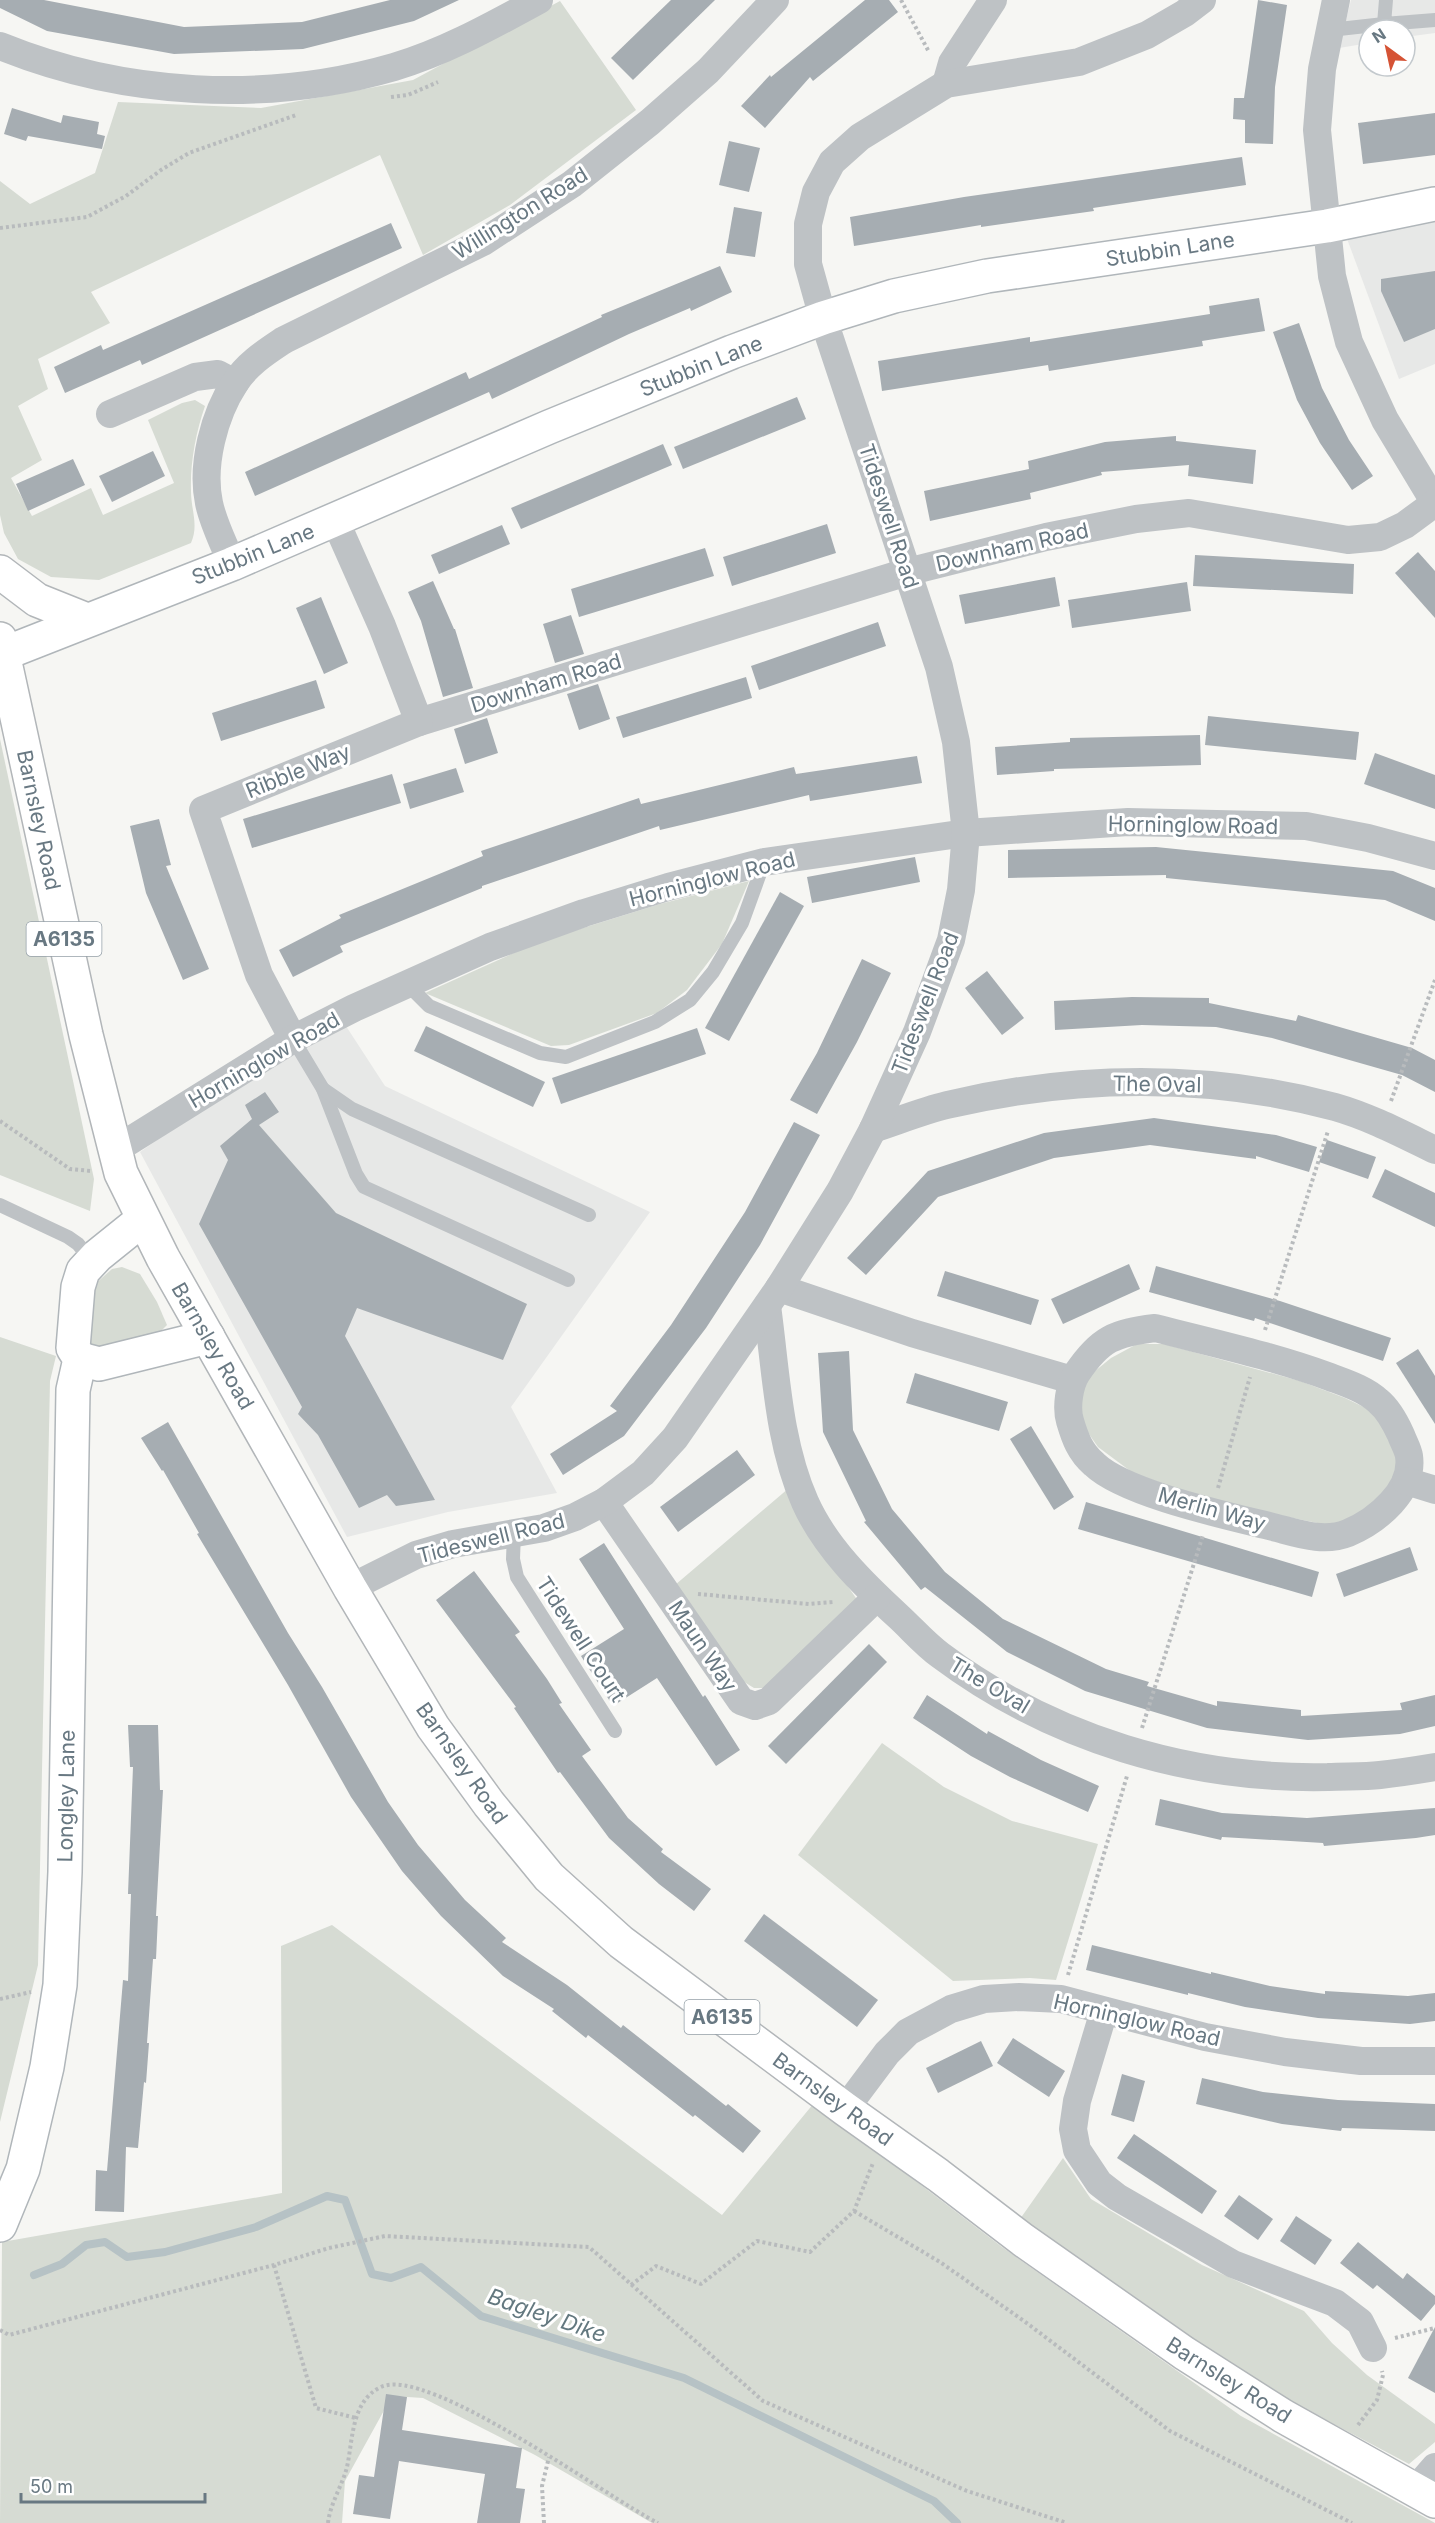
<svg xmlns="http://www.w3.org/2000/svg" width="1435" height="2523" font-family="Inter,sans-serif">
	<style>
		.built { fill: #e7e8e7 }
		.green { fill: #d6dbd3 }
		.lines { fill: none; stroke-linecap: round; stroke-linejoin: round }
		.stream { stroke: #b6c2c5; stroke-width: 8 }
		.building { fill: #a6adb2 }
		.secondary-casing { stroke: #b0b6ba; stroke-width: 36 }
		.primary-casing { stroke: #b2b6b9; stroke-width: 36 }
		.path { stroke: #b8bbbd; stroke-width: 4; stroke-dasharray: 3 3; stroke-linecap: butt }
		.lane { stroke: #bec2c5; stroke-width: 14 }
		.street { stroke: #bec2c5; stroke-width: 28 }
		.secondary { stroke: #fff; stroke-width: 33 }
		.primary { stroke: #fff; stroke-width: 33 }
		.labels { text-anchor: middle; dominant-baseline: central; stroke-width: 6; stroke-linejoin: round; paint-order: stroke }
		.shield { fill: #fff; stroke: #95a0a8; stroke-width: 1.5 }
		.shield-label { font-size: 20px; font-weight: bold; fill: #687882 }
		.street-label { font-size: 21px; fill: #687882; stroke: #fff }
		.water-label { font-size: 22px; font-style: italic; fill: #63787f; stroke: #fff }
	</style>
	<rect width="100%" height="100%" fill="#f6f6f3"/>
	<g class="built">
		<path d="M1351 0H1435V33L1405 37V30H1369V43L1339 48Z"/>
		<path d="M1435 218V364L1399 379 1346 236Z"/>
		<path d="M344 1023 385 1086 650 1212 511 1407 557 1493 448 1512 347 1537 140 1152 252 1073Z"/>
	</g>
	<g class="green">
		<path d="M560 1 636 110 510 205 423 255 380 155 91 292 110 323 38 359 48 389 18 406 42 460 11 478 32 516 91 488 103 515 174 483 148 420 182 403 195 400 205 406C196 432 190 463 191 491 191 510 199 525 191 543L99 580 51 577 18 559 4 533 0 515V181L30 204 95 173 118 102 261 108 413 80Z"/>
		<path d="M0 739 94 1179 90 1211 0 1175Z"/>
		<path d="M749 881 722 944 687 990 657 1013 569 1045 551 1046 425 993 538 942 660 904Z"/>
		<path d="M122 1267 140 1274 157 1302 167 1325 156 1336 94 1351 89 1342 95 1284 112 1269Z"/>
		<path d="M0 1337 56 1356 50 1381 38 1965 0 2122Z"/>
		<path d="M1137 1344H1164L1300 1381 1345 1398 1372 1411 1389 1436 1399 1460 1394 1483 1356 1518 1327 1525 1245 1508 1192 1494 1133 1473 1098 1447 1077 1417 1079 1393 1089 1376 1111 1358Z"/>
		<path d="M789 1488 817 1542 858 1601 769 1688H754L736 1677 675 1585Z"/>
		<path d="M882 1743 944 1787 1012 1821 1098 1844 1056 1980 1030 1978 953 1981 798 1855Z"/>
		<path d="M332 1925 722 2215 814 2103 1002 2247 1241 2416 1435 2523H652L535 2455 423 2398 392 2396 345 2481 342 2523H0L2 2242 282 2193 281 1946Z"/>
		<path d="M1063 2158 1091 2199 1202 2265 1304 2311 1332 2343 1367 2375 1435 2424V2442L1409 2464 1247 2378 1020 2219Z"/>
	</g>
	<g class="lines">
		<path class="stream" d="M34 2275 62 2264 86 2245 105 2242 127 2257 165 2252 256 2227 327 2196 345 2200 372 2274 391 2278 421 2267 481 2316 684 2378 934 2501 957 2523"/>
	</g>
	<g class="building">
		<path d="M0 0H44L184 27 302 22 390 0H459L414 21 303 49 174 54 47 31 0 8Z"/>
		<path d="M671 0H715L633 80 611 58Z"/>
		<path d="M865 0H889L898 12 813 81 810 77 765 128 741 106 770 75 771 77Z"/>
		<path d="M1258 0 1287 5 1275 87 1273 144 1245 143V120L1233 119 1234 98H1244Z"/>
		<path d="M12 108 61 123 63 115 99 122 97 134 105 136 102 149 28 136 26 141 4 134Z"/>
		<path d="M1435 113V155L1363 164 1358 123Z"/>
		<path d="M729 141 760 148 749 192 719 185Z"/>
		<path d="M1242 157 1246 185 1093 208 1094 211 981 227V225L854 246 850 217 964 197Z"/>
		<path d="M734 207 762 212 755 257 726 253Z"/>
		<path d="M391 223 402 248 142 365 140 360 65 393 54 367 101 345 103 350Z"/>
		<path d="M720 266 732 292 691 311 690 308 629 334 492 399 489 392 255 496 245 472 466 372 469 379 602 317 601 315Z"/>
		<path d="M1435 271V329L1404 342 1381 291V279Z"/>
		<path d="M1259 298 1265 331 1202 341 1203 346 1049 371 1048 365 882 391 878 361 1030 337V342L1210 314 1209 306Z"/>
		<path d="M1299 323 1322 388 1349 440 1373 476 1352 490 1320 443 1297 400 1273 332Z"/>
		<path d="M797 397 806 419 683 469 674 447Z"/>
		<path d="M1176 436V441L1256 450 1253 484 1188 476 1189 465 1101 472 1102 475 1030 493 1031 499 930 521 924 491 1029 469 1028 461 1105 442Z"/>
		<path d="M663 444 672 465 521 529 511 508Z"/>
		<path d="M153 451 165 476 112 502 99 476Z"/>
		<path d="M73 459 85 485 28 511 16 484Z"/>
		<path d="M827 524 836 553 732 586 723 557Z"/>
		<path d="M502 525 510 544 439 574 431 555Z"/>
		<path d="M705 548 714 576 579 617 571 589Z"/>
		<path d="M1418 552 1435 571V618L1395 573Z"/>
		<path d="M1195 555 1354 564 1353 594 1193 586Z"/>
		<path d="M1055 577 1060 606 965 624 959 595Z"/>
		<path d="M433 581 454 629H455L473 688 443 697 421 621 408 592Z"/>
		<path d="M1187 582 1191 611 1072 628 1068 600Z"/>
		<path d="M321 597 348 663 324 674 296 608Z"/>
		<path d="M571 615 584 654 555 663 543 624Z"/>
		<path d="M878 622 886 646 759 690 751 666Z"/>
		<path d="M746 677 752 698 623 738 616 717Z"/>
		<path d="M316 680 325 708 221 741 212 713Z"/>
		<path d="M598 684 610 719 579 730 567 694Z"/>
		<path d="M1208 716 1359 732 1356 760 1205 745Z"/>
		<path d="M487 718 498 753 465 764 454 729Z"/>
		<path d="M1200 735 1201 765 1054 769V771L997 775 995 747 1070 742V738Z"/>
		<path d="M1375 753 1435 775V809L1364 784Z"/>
		<path d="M917 756 922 783 810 801 809 795 660 830 659 826 482 886V888L340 946 343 952 293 977 279 950 341 918 339 915 483 856 481 851 639 798 641 804 794 767 796 774Z"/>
		<path d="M456 768 464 792 410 809 403 784Z"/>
		<path d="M392 774 401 803 252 848 243 819Z"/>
		<path d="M159 819 171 865 166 866 209 969 183 980 146 893 130 826Z"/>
		<path d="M1156 847 1393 871 1435 888V921L1385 900 1166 878V875L1008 878V850Z"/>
		<path d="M915 857 920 882 812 903 807 877Z"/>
		<path d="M780 892 804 906 729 1041 705 1028Z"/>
		<path d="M862 959 891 973 857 1042 817 1114 790 1100 817 1053Z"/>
		<path d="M987 971 1024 1018 1002 1035 965 988Z"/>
		<path d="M1132 997 1209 998V1003L1296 1021 1298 1015 1412 1048 1435 1060V1092L1402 1075 1272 1038 1216 1027 1142 1025 1055 1030 1054 1001Z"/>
		<path d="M426 1026 545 1082 533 1107 414 1051Z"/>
		<path d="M697 1028 706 1054 561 1104 552 1078Z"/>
		<path d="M265 1092 279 1112 259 1125 336 1213 527 1304 503 1360 357 1308 345 1336 435 1500 396 1506 387 1495 359 1508 318 1435 298 1414 302 1407 199 1224 228 1160 220 1146 252 1119 245 1105Z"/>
		<path d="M1154 1118 1276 1135 1317 1147 1309 1172 1256 1156V1159L1150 1145 1054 1158 938 1197 866 1275 847 1258 928 1171 1044 1133Z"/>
		<path d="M794 1122 820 1135 760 1245 706 1328 624 1436 563 1475 550 1454 617 1411 610 1406 671 1325 745 1212Z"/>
		<path d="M1327 1140 1376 1157 1368 1179 1319 1162Z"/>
		<path d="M1385 1169 1435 1193V1227L1372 1197Z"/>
		<path d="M1129 1264 1140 1289 1063 1324 1051 1299Z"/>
		<path d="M1156 1266 1280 1301 1391 1338 1383 1361 1255 1318 1254 1321 1149 1292Z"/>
		<path d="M945 1271 1039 1300 1031 1325 937 1296Z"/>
		<path d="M1418 1349 1435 1376V1424L1396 1363Z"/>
		<path d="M849 1351 853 1430 892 1509 945 1572 1003 1619 1106 1669 1149 1682 1147 1686 1217 1706V1701L1301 1710V1716L1402 1710 1400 1703 1435 1695V1726L1400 1734 1308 1740 1207 1728 1085 1691 1007 1652 925 1587 921 1590 864 1522 866 1521 823 1432 818 1353Z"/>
		<path d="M915 1373 1008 1402 999 1431 906 1403Z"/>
		<path d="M168 1422 288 1633 322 1687 388 1802 418 1845 465 1900 506 1938 502 1942 567 1985 621 2028 623 2025 726 2106 728 2104 761 2131 743 2153 695 2115 693 2117 588 2035 586 2038 552 2011 554 2009 503 1976 441 1916 402 1871 351 1797 288 1685 197 1534 199 1533 163 1470 162 1471 141 1438Z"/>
		<path d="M1031 1426 1074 1497 1054 1510 1010 1439Z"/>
		<path d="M737 1450 755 1475 678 1532 660 1507Z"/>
		<path d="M1086 1502 1319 1572 1312 1597 1078 1529Z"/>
		<path d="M604 1543 703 1697 705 1695 740 1750 716 1766 657 1678 613 1706 581 1656 624 1629 579 1559Z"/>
		<path d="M1410 1547 1418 1570 1344 1597 1336 1574Z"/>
		<path d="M474 1571 520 1632 515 1635 547 1679 562 1703 559 1704 591 1750 582 1756 628 1818 663 1849 661 1852 711 1889 694 1911 659 1884 609 1838 560 1772 558 1773 514 1708 516 1707 436 1600Z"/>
		<path d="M869 1644 887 1662 786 1764 768 1746Z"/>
		<path d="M927 1695 987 1734 988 1731 1041 1760 1099 1786 1088 1812 1010 1777 971 1756 913 1718Z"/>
		<path d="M128 1725H158L160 1790H163L156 1916H158L156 1959H153L147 2043H149L146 2083 144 2082 138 2148 126 2147 124 2212 95 2211 96 2170 107 2171 123 1980 128 1981 131 1894H128L133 1767H130Z"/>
		<path d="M1160 1799 1222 1813 1307 1818 1435 1808V1835L1416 1838 1324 1846 1323 1843 1222 1837 1221 1840 1155 1825Z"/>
		<path d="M764 1914 878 2000 857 2027 744 1941Z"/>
		<path d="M1092 1945 1211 1974V1972L1270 1986 1325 1994V1991L1408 1996 1435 1993V2021L1410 2024 1318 2018 1245 2007 1188 1993V1995L1086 1970Z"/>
		<path d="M1013 2038 1065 2071 1049 2097 997 2063Z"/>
		<path d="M981 2041 993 2066 938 2093 926 2068Z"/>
		<path d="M1122 2074 1145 2081 1134 2122 1111 2115Z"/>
		<path d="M1202 2078 1263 2092 1338 2100 1435 2104V2131L1342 2128 1341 2131 1282 2124 1196 2104Z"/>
		<path d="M1134 2134 1217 2191 1202 2214 1117 2158Z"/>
		<path d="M1239 2195 1273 2219 1258 2240 1224 2216Z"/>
		<path d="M1296 2216 1332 2240 1315 2265 1280 2241Z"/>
		<path d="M1358 2242 1403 2279 1407 2273 1435 2296V2304L1421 2321 1377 2285 1373 2289 1340 2263Z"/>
		<path d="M1435 2327V2393L1408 2378Z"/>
		<path d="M386 2394 407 2397 402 2430 522 2448 516 2488 525 2489 520 2523H477L485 2474 399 2461 390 2519 353 2514 359 2475 374 2477Z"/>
	</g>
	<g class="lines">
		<g class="secondary-casing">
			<g id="secondary">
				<path d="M3 654 232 564 549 427 732 352 823 318 894 296 987 276 1327 226 1435 204"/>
				<path d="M80 1359 99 1364 208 1337"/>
				<path d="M0 2225 23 2169 47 2067 60 1985 65 1872 73 1390 80 1359 73 1348 78 1287 83 1271 97 1256 143 1219"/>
			</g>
		</g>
		<g class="primary-casing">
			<g id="primary">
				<path d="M0 572 37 600 87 620"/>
				<path d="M0 639 86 1035 121 1173 163 1258 350 1588 433 1727 489 1804 549 1877 621 1942 845 2109 938 2175 1023 2240 1184 2353 1283 2416 1435 2501"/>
			</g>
		</g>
		<g class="path">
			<path d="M901 0 929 52"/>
			<path d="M391 97 408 95 438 82"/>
			<path d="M0 228 87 217 126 196 161 170 189 153 296 115"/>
			<path d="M1391 1101 1435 980"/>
			<path d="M0 1121 70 1169 91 1171"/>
			<path d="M1265 1330 1328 1131"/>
			<path d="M1218 1488 1250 1377"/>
			<path d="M698 1594 809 1604 834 1602"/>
			<path d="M1142 1728 1203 1535"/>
			<path d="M1068 1975 1127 1776"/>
			<path d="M0 1999 31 1992"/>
			<path d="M854 2211 940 2262 1024 2321 1170 2431 1352 2523"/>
			<path d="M274 2265 316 2408 356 2418"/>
			<path d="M631 2285 656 2266 701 2284 757 2241 810 2252 854 2211 873 2163"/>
			<path d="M0 2330 9 2335 274 2265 329 2248 385 2236 589 2247 763 2401 967 2491 1067 2523"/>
			<path d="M1395 2338 1435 2328"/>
			<path d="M1358 2425 1377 2400 1383 2375 1382 2371"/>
			<path d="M328 2523C330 2504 342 2486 347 2467 353 2440 351 2401 381 2387 428 2365 608 2498 658 2523"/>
			<path d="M544 2523 542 2486 549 2457"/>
		</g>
		<g class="lane">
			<path d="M1386 0 1384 24 1435 20"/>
			<path d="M1330 30 1384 24"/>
			<path d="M408 985 429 1006 540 1053 566 1057 655 1022 690 1000 713 972 742 923 764 862"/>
			<path d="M293 1039 323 1089 356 1174 364 1187 568 1280"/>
			<path d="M323 1089 352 1109 589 1215"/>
			<path d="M0 1205 68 1237 78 1244 92 1261"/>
			<path d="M514 1533 513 1559 517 1577 615 1731"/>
		</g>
		<g class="street">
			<path d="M1336 0 1322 69 1317 130 1332 276 1349 342 1385 420 1435 503"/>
			<path d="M0 46C123 96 266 104 394 67 445 52 493 25 539 0"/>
			<path d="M946 84 952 63 993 0"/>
			<path d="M110 414 195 377 218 374 235 383"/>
			<path d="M232 564C224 544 213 523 209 503 201 465 214 415 235 383 247 364 266 352 284 340L483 242 572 184 650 122 708 71 775 0"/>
			<path d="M419 722 907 572 1046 537 1136 519 1189 513 1348 540 1380 537 1405 525 1435 503"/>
			<path d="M293 1039 259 975 203 810 419 722 382 626 335 520"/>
			<path d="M873 1129C898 1121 922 1111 947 1105 1074 1075 1208 1073 1335 1107 1370 1117 1402 1134 1435 1150"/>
			<path d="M115 1150 293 1039 354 1008 490 947 584 913 668 887 764 862 966 833 1128 822 1306 826 1368 838 1435 856"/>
			<path d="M779 1288 912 1333 1072 1380"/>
			<path d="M767 1306C776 1371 778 1441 805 1502 825 1547 863 1584 899 1617 912 1629 925 1644 940 1655 1052 1739 1190 1780 1328 1777 1345 1776 1363 1777 1380 1775 1398 1773 1417 1770 1435 1767"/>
			<path d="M1155 1328C1213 1343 1273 1356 1330 1377 1346 1383 1365 1389 1378 1401 1388 1409 1396 1424 1401 1435 1403 1441 1408 1449 1409 1456 1414 1490 1377 1521 1348 1533 1323 1543 1297 1533 1273 1527 1229 1516 1125 1494 1094 1464 1080 1452 1075 1438 1070 1421 1066 1408 1069 1385 1077 1373 1100 1339 1114 1333 1155 1328Z"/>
			<path d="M1406 1481 1435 1490"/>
			<path d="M604 1502 741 1701 755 1706 769 1701 877 1597"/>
			<path d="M350 1588 416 1555 453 1544 544 1528 575 1517 604 1502 643 1473 675 1438 779 1288 840 1191 873 1129 917 1032 951 940 961 890 966 833 956 742 939 667 823 318 808 264V224L816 192 832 162 860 137 946 84 1079 62 1147 35 1185 13 1202 0"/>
			<path d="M1104 2011 1077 2101 1073 2129 1077 2150 1099 2183 1117 2197 1233 2264 1335 2303 1360 2322 1373 2348"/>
			<path d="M845 2109 887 2053 908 2032 951 2009 984 1999 1019 1997 1061 1999 1205 2037 1285 2052 1361 2061H1435"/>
			<path d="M1415 2490 1435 2467"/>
		</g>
		<use href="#secondary" class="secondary"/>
		<use href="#primary" class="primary"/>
	</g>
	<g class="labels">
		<g class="shield">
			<rect x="26.5" y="922" width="75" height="34" rx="4.5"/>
			<rect x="684.5" y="2000" width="75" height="34" rx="4.5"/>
		</g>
		<g class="shield-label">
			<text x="64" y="939">A6135</text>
			<text x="722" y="2017">A6135</text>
		</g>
		<g class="street-label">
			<text transform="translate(520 213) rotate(-32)">Willington Road</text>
			<text transform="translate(1170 249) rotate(-9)">Stubbin Lane</text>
			<text transform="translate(701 366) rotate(-22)">Stubbin Lane</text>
			<text transform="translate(889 516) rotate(72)">Tideswell Road</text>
			<text transform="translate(1012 547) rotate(-13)">Downham Road</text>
			<text transform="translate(253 554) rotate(-22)">Stubbin Lane</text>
			<text transform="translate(546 683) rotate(-17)">Downham Road</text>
			<text transform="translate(298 771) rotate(-22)">Ribble Way</text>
			<text transform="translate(39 820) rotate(78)">Barnsley Road</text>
			<text transform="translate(1193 825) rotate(1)">Horninglow Road</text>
			<text transform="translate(712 879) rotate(-14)">Horninglow Road</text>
			<text transform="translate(925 1003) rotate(-69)">Tideswell Road</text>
			<text transform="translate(264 1060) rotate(-30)">Horninglow Road</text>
			<text transform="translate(1157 1084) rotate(1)">The Oval</text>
			<text transform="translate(213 1346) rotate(60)">Barnsley Road</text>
			<text transform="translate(1212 1509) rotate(16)">Merlin Way</text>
			<text transform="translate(491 1538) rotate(-14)">Tideswell Road</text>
			<text transform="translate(581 1639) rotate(57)">Tidewell Court</text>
			<text transform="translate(703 1646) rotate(56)">Maun Way</text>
			<text transform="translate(990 1685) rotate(31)">The Oval</text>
			<text transform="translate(462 1763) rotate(55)">Barnsley Road</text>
			<text transform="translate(66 1796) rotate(-89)">Longley Lane</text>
			<text transform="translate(1137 2020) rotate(13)">Horninglow Road</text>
			<text transform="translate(833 2099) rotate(36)">Barnsley Road</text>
			<text transform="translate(1229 2380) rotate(32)">Barnsley Road</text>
		</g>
		<g class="water-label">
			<text transform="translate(547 2315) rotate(19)">Bagley Dike</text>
		</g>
	</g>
	<g transform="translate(1387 48) rotate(327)"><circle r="28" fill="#ffffff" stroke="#c3c9cd" stroke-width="1.5"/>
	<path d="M0-4.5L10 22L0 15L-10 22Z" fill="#d55335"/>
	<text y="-9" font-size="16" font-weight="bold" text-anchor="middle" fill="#687882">N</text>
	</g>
	<path d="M21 2493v9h184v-9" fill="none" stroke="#687882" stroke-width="3"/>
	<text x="30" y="2493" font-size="18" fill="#687882" stroke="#ffffff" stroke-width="4.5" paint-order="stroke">50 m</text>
</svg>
